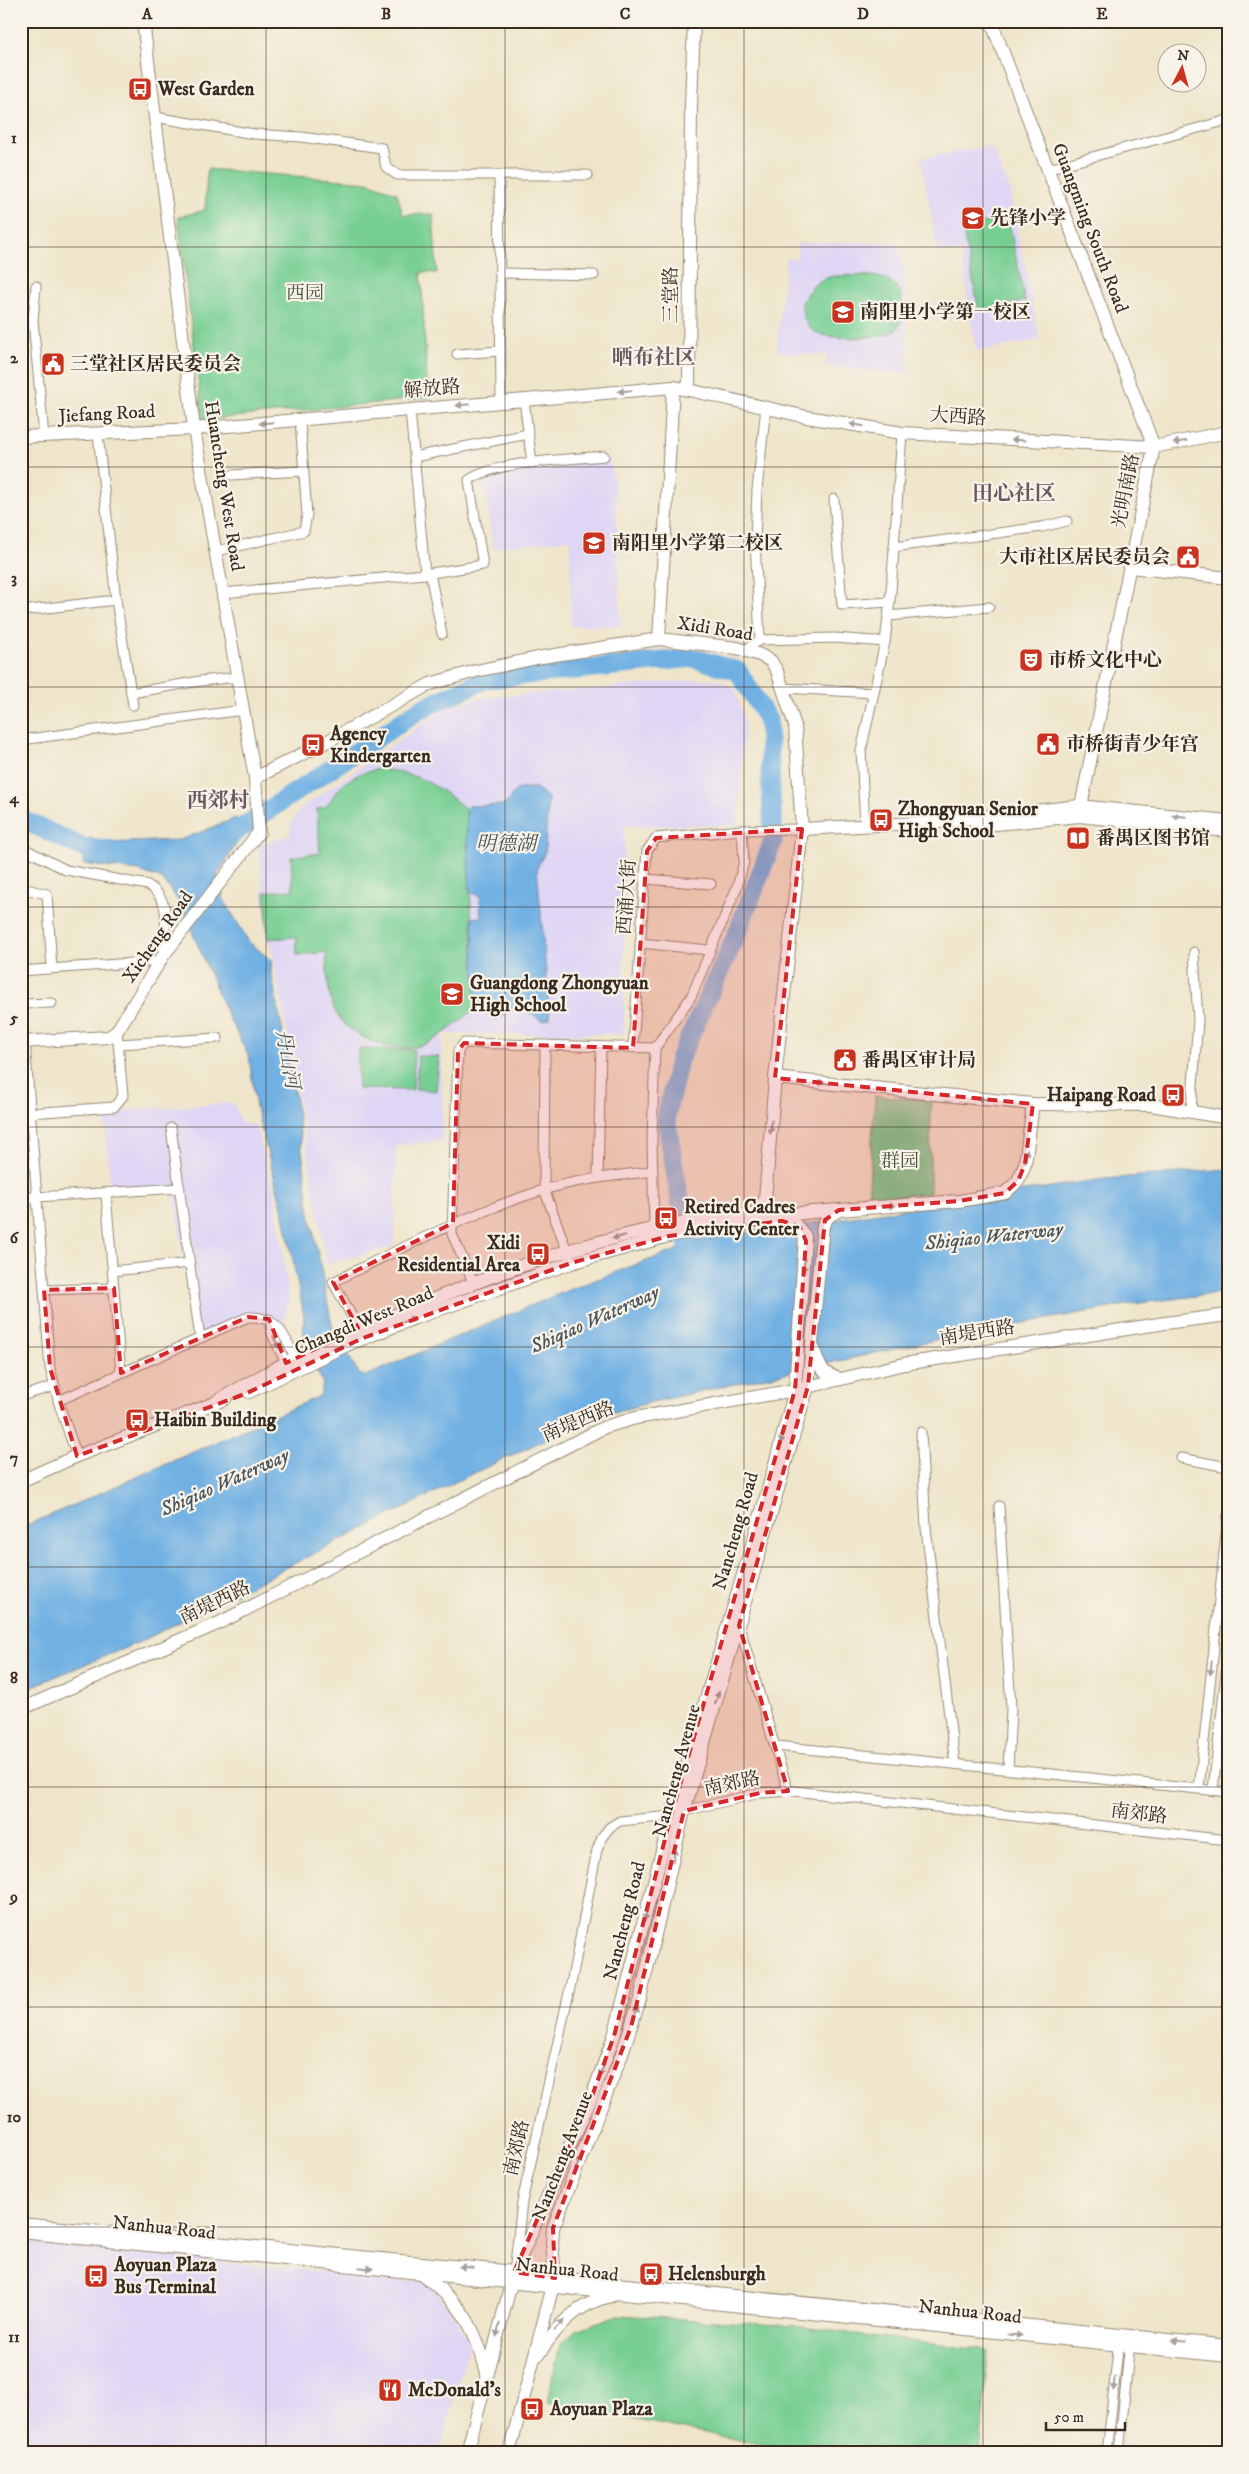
<svg xmlns="http://www.w3.org/2000/svg" width="1249" height="2474" font-family="'IM FELL DW Pica','Noto Serif SC',serif">
	<style>
		.built { fill: #dfd5f5 }
		.green { fill: #78cf94; stroke: #5a7c59 }
		.water { fill: #6fb0e3; stroke: #556d80 }
		.lines { fill: none; stroke-linecap: round; stroke-linejoin: round }
		.river { stroke: #6fb0e3; stroke-width: 19 }
		.street-casing { stroke: #958874; stroke-width: 11 }
		.secondary-casing { stroke: #958874; stroke-width: 14 }
		.street { stroke: #fff; stroke-width: 9 }
		.secondary { stroke: #fff; stroke-width: 12 }
		.oneway { fill: #a79f9a }
		.marked { fill: #d62828; fill-opacity: 0.2; stroke: #d62828; stroke-width: 4; stroke-dasharray: 10 6; stroke-linejoin: round }
		.grid { fill: none; stroke: #3b2a1e; stroke-width: 1; stroke-opacity: 0.55 }
		.labels { text-anchor: middle; dominant-baseline: central; stroke-width: 4.5; stroke-linejoin: round; paint-order: stroke }
		.poi-label { font-size: 19px; font-weight: bold; fill: #3b2a1e; stroke: #f7f3e8; text-anchor: start }
		.street-label { font-size: 19px; fill: #3b2a1e; stroke: #f7f3e8 }
		.park-label { font-size: 19px; fill: #4a533c; stroke: #f7f3e8 }
		.water-label { font-size: 20px; font-style: italic; fill: #4b5259; stroke: #f7f3e8 }
		.quarter-label { font-size: 21px; font-weight: bold; fill: #6c5960; stroke: #f7f3e8 }
		.neatline { fill: none; stroke: #3b2a1e; stroke-width: 2 }
		.grid-label { font-size: 16px; text-anchor: middle; font-weight: bold; fill: #3b2a1e }
	</style>
	<rect width="100%" height="100%" fill="#f7f3e8"/>
	<filter id="ink" filterUnits="userSpaceOnUse"><feTurbulence type="fractalNoise" baseFrequency=".02" numOctaves="2"/><feDisplacementMap in="SourceGraphic" scale="10" xChannelSelector="R" yChannelSelector="G"/><feConvolveMatrix kernelMatrix="1 2 1 2 8 2 1 2 1" color-interpolation-filters="sRGB"/></filter>
	<filter id="wash" filterUnits="userSpaceOnUse"><feTurbulence type="fractalNoise" baseFrequency=".0096" numOctaves="4" result="noise"/><feDisplacementMap in="SourceGraphic" scale="20" xChannelSelector="R" yChannelSelector="G"/><feGaussianBlur stdDeviation="1.12" result="paint"/><feColorMatrix in="noise" values="0 0 0 0 0 0 0 0 0 0 0 0 0 0 0 0 0 1.4 0 .05"/><feComposite in="paint" operator="in"/></filter>
	<g filter="url(#wash)">
		<rect width="100%" height="100%" fill="#efe5ca"/>
		<g class="built">
			<path d="M991 146 1008 185 1040 340 976 351 961 251 938 254 921 158Z"/>
			<path d="M896 242 905 272 908 373 826 367V355L776 352 786 258 797 259V243Z"/>
			<path d="M609 458 615 486 621 626H571L570 539 493 548 483 475Z"/>
			<path d="M709 679 723 682 735 689 745 724 737 825 624 826V1034H442V1140L396 1146 394 1246 327 1264 273 954 267 939 259 845 290 835 291 823 301 808 440 712 459 703 480 698Z"/>
			<path d="M234 1103 241 1123 256 1125 275 1197 289 1297 278 1350 258 1314 203 1335 193 1325 174 1192H111L104 1112Z"/>
			<path d="M21 2241 428 2283 452 2312 470 2342 439 2453H21Z"/>
		</g>
		<g class="green">
			<path d="M207 169 368 182 397 193 403 215 433 214 437 273 421 272 428 398 203 420 178 217 205 210Z"/>
			<path d="M1008 218 1025 301 979 310 962 227Z"/>
			<path d="M834 276C860 276 904 269 902 307 902 314 902 324 897 329 887 340 826 340 815 332 804 325 802 314 802 302 810 288 817 279 834 276Z"/>
			<path d="M382 769C422 775 435 784 466 809L476 1004C470 1015 461 1021 451 1028 444 1033 436 1039 428 1043 399 1057 352 1040 336 1013 326 994 328 972 326 952L297 955 296 937 268 939 265 892 293 890 291 857 320 853 317 809 326 807C341 783 353 772 382 769Z"/>
			<path d="M358 1049 414 1050 413 1090 358 1089Z"/>
			<path d="M418 1056 439 1057 436 1091 416 1089Z"/>
			<path d="M875 1096 931 1100 930 1193 868 1199Z"/>
			<path d="M618 2315 794 2326 988 2351 980 2453H806L547 2402 560 2344 576 2330Z"/>
		</g>
		<g class="water">
			<path d="M526 788H536L548 798 545 852 537 868 550 1018 542 1021 519 1005 495 1020 476 1004 472 918 481 917 480 895 470 893 466 809 468 806 505 805 516 790Z"/>
			<path d="M236 818 248 832 238 841 217 875 224 900 249 942 272 961 271 972 296 1101 309 1209 333 1330 360 1375 366 1376C467 1332 567 1288 672 1252L681 1247V1243L1104 1179 1228 1169V1292L1132 1304 962 1334 652 1402 591 1418 455 1482 142 1641 21 1691V1528L320 1396 323 1384 303 1340 304 1316 284 1215 256 1108 249 1057 227 1014 180 903 162 879 139 871 83 864 89 838 106 843 180 840Z"/>
		</g>
		<g class="lines">
			<g class="river">
				<path d="M21 819 84 848 111 850"/>
				<path d="M223 840 421 709 486 679 693 658 738 671 768 720 773 841 736 936 679 1060 666 1117 688 1248 699 1264"/>
			</g>
		</g>
	</g>
	<g filter="url(#ink)">
		<g class="lines">
			<g class="street-casing">
				<g id="street">
					<path d="M155 117 254 134 301 137 382 148 386 167 397 175H588"/>
					<path d="M1048 169 1228 120"/>
					<path d="M499 175 501 402"/>
					<path d="M500 273 594 275"/>
					<path d="M36 286 33 321 44 436"/>
					<path d="M457 354 501 351"/>
					<path d="M524 400 532 463"/>
					<path d="M410 410 425 574"/>
					<path d="M98 434 116 600 133 705"/>
					<path d="M414 457 528 434"/>
					<path d="M231 475 304 471"/>
					<path d="M834 499 842 605 890 602"/>
					<path d="M894 547 1042 527 1067 521"/>
					<path d="M216 551 304 531 307 515 300 420"/>
					<path d="M430 573 442 634"/>
					<path d="M223 593 425 574 483 565 469 480C500 460 566 460 604 456"/>
					<path d="M21 611 116 600"/>
					<path d="M888 616 989 607"/>
					<path d="M760 640 755 541 757 490 766 407"/>
					<path d="M745 650 760 640 835 638 885 642"/>
					<path d="M783 688 874 693"/>
					<path d="M131 693 200 681 238 677"/>
					<path d="M21 740 243 710"/>
					<path d="M865 826 861 751 885 642 891 592 902 433"/>
					<path d="M21 847 66 870 148 885C175 903 163 928 163 956"/>
					<path d="M645 879 711 884"/>
					<path d="M21 888 47 894 52 968"/>
					<path d="M640 943 709 950"/>
					<path d="M21 971 160 961"/>
					<path d="M21 1004 52 1003"/>
					<path d="M25 1042 50 1368 60 1407 77 1456"/>
					<path d="M119 1044 218 1038"/>
					<path d="M545 1045 544 1189 569 1256"/>
					<path d="M633 1048 647 851 656 838 742 830 802 829"/>
					<path d="M1191 1111 1198 1021 1194 952"/>
					<path d="M30 1113 114 1107 123 1096 117 1031"/>
					<path d="M171 1128 200 1338"/>
					<path d="M598 1178 601 1047"/>
					<path d="M106 1194 121 1373"/>
					<path d="M21 1198 180 1188"/>
					<path d="M654 1228 652 1140 655 1048 691 997 737 887 744 862 742 830"/>
					<path d="M112 1271 190 1263"/>
					<path d="M473 1282 452 1234 458 1051 464 1043 655 1048"/>
					<path d="M44 1290 114 1288"/>
					<path d="M269 1319 272 1334 286 1363"/>
					<path d="M360 1331 333 1282C402 1248 470 1213 543 1190 579 1179 616 1176 653 1171"/>
					<path d="M21 1396 55 1386"/>
					<path d="M58 1401 248 1317C279 1316 283 1334 296 1359"/>
					<path d="M921 1432 926 1528 955 1764"/>
					<path d="M1181 1458 1228 1467"/>
					<path d="M999 1506 1011 1709 1008 1769"/>
					<path d="M739 1625 788 1791"/>
					<path d="M776 1746 1228 1792"/>
					<path d="M1199 1789 1228 1515"/>
					<path d="M1213 1790 1228 1656"/>
					<path d="M515 2264 522 2202 572 1979 597 1850 602 1837 610 1827 620 1821 671 1816 684 1811 760 1793 794 1791 1228 1840"/>
					<path d="M1107 2453 1119 2340"/>
					<path d="M1119 2453 1130 2341"/>
				</g>
			</g>
			<g class="secondary-casing">
				<g id="secondary">
					<path d="M991 21 1154 447 1079 816"/>
					<path d="M689 390 807 417 902 433 1154 447 1228 432"/>
					<path d="M21 437 194 429 673 387 689 390 691 105 694 21"/>
					<path d="M1130 567 1228 578"/>
					<path d="M659 639 673 387"/>
					<path d="M976 826 1079 816 1228 831"/>
					<path d="M802 829 936 822 1079 806 1228 821"/>
					<path d="M21 1042 109 1037 117 1031 163 956 259 832 255 778 194 429 143 21"/>
					<path d="M775 1078 1033 1104 1151 1105 1228 1118"/>
					<path d="M814 1349C819 1368 822 1374 841 1379"/>
					<path d="M249 1392 347 1345 415 1318 571 1263 669 1236 713 1227 760 1223 784 1215 812 1212 959 1201 1005 1193 1018 1181 1025 1164 1033 1104"/>
					<path d="M217 1401C262 1375 309 1349 358 1328 372 1323 387 1319 400 1313 513 1265 629 1225 751 1214L760 1210 765 1199 775 1078 802 829 795 726 777 671 771 661 760 655 737 648 659 639 542 657 476 671 430 684 328 741 255 778"/>
					<path d="M21 1481 77 1456 225 1399"/>
					<path d="M21 1709 217 1624 605 1427 636 1418 795 1390 904 1364 1165 1323 1228 1315"/>
					<path d="M21 2224 514 2272 567 2279 1228 2346"/>
					<path d="M21 2232 1228 2356"/>
					<path d="M422 2274C462 2305 474 2323 487 2373"/>
					<path d="M538 2355C557 2326 576 2304 611 2296"/>
					<path d="M467 2453 514 2272 592 2096 614 2036 671 1816 763 1508 795 1390 805 1236 793 1222 760 1223"/>
					<path d="M509 2453 555 2278 552 2243 553 2228 620 2059 640 1999 684 1811 808 1386 823 1225 829 1216 839 1210"/>
				</g>
			</g>
			<use href="#street" class="street"/>
			<use href="#secondary" class="secondary"/>
		</g>
		<defs><path id="oneway-solid" d="M-6-.8H1V-3.2L6.5 0L1 3.2V.8H-6Z" transform="scale(1.25)"/></defs>
		<g class="oneway">
			<use href="#oneway-solid" transform="translate(625 391) rotate(175)"/>
			<use href="#oneway-solid" transform="translate(463 405) rotate(175)"/>
			<use href="#oneway-solid" transform="translate(266 423) rotate(175)"/>
			<use href="#oneway-solid" transform="translate(857 425) rotate(-171)"/>
			<use href="#oneway-solid" transform="translate(1018 440) rotate(-176)"/>
			<use href="#oneway-solid" transform="translate(1180 442) rotate(169)"/>
			<use href="#oneway-solid" transform="translate(1179 816) rotate(-175)"/>
			<use href="#oneway-solid" transform="translate(823 1083) rotate(-174)"/>
			<use href="#oneway-solid" transform="translate(984 1099) rotate(-174)"/>
			<use href="#oneway-solid" transform="translate(771 1127) rotate(95)"/>
			<use href="#oneway-solid" transform="translate(1026 1156) rotate(-82)"/>
			<use href="#oneway-solid" transform="translate(888 1206) rotate(-4)"/>
			<use href="#oneway-solid" transform="translate(619 1237) rotate(165)"/>
			<use href="#oneway-solid" transform="translate(804 1265) rotate(94)"/>
			<use href="#oneway-solid" transform="translate(409 1320) rotate(-21)"/>
			<use href="#oneway-solid" transform="translate(276 1342) rotate(65)"/>
			<use href="#oneway-solid" transform="translate(782 1437) rotate(105)"/>
			<use href="#oneway-solid" transform="translate(1211 1668) rotate(96)"/>
			<use href="#oneway-solid" transform="translate(717 1698) rotate(-73)"/>
			<use href="#oneway-solid" transform="translate(674 1855) rotate(-77)"/>
			<use href="#oneway-solid" transform="translate(646 1914) rotate(104)"/>
			<use href="#oneway-solid" transform="translate(636 2013) rotate(-73)"/>
			<use href="#oneway-solid" transform="translate(602 2070) rotate(111)"/>
			<use href="#oneway-solid" transform="translate(578 2164) rotate(-68)"/>
			<use href="#oneway-solid" transform="translate(466 2267) rotate(-175)"/>
			<use href="#oneway-solid" transform="translate(366 2268) rotate(6)"/>
			<use href="#oneway-solid" transform="translate(559 2325) rotate(-46)"/>
			<use href="#oneway-solid" transform="translate(498 2330) rotate(104)"/>
			<use href="#oneway-solid" transform="translate(1015 2335) rotate(6)"/>
			<use href="#oneway-solid" transform="translate(1179 2341) rotate(-174)"/>
			<use href="#oneway-solid" transform="translate(1114 2384) rotate(96)"/>
		</g>
	</g>
	<path class="marked" d="M802 829 775 1078 1033 1104 1025 1164 1018 1181 1005 1193 959 1201 839 1210 825 1220 808 1386 739 1625 788 1791 760 1793 684 1811 631 2027 553 2228 555 2278 514 2272 592 2096 614 2036 671 1816 795 1390 806 1241 800 1227 782 1221 669 1236 571 1263 363 1338 245 1394 77 1456 50 1368 44 1290 114 1288 121 1373 248 1317 269 1319 286 1363 358 1328 333 1282 453 1223 458 1051 464 1043 633 1048 647 851 656 838Z"/>
	<path class="grid" d="M266 21V2453M505 21V2453M744 21V2453M983 21V2453M21 247H1228M21 467H1228M21 687H1228M21 907H1228M21 1127H1228M21 1347H1228M21 1567H1228M21 1787H1228M21 2007H1228M21 2227H1228"/>
	<defs>
		<g id="bus-square" transform="scale(1.25)"><rect x="-9" y="-9" width="18" height="18" rx="4" fill="#c8321e" stroke="#f7f3e8"/><path d="M-5-6H5V4H4V6H2V4H-2V6H-4V4H-5ZM-3.5-4V0h7V-4ZM-3.5 1.2v1.5H-2V1.2ZM2 1.2v1.5H3.5V1.2Z" fill="#fff"/></g>
		<g id="school-square" transform="scale(1.25)"><rect x="-9" y="-9" width="18" height="18" rx="4" fill="#c8321e" stroke="#f7f3e8"/><path d="M0-5L7-2L0 1L-7-2ZM-4 1L0 2.5L4 1V4Q0 6-4 4Z" fill="#fff"/></g>
		<g id="civic-square" transform="scale(1.25)"><rect x="-9" y="-9" width="18" height="18" rx="4" fill="#c8321e" stroke="#f7f3e8"/><path d="M-.6-6.5H3V-4.5H.6V-3L4-1V1h2V6H-6V1h2V-1L-.6-3ZM-1.2 2.5V6h2.4V2.5Z" fill="#fff"/></g>
		<g id="theatre-square" transform="scale(1.25)"><rect x="-9" y="-9" width="18" height="18" rx="4" fill="#c8321e" stroke="#f7f3e8"/><path d="M-5-5.5Q0-4 5-5.5V0Q5 5 0 6Q-5 5-5 0ZM-3.3-2.5H-1v1.5H-3.3ZM1-2.5H3.3v1.5H1ZM-2.8 1Q0 5.5 2.8 1Z" fill="#fff"/></g>
		<g id="library-square" transform="scale(1.25)"><rect x="-9" y="-9" width="18" height="18" rx="4" fill="#c8321e" stroke="#f7f3e8"/><path d="M-6-4Q-3-5.5-.7-3.5V5Q-3 3-6 4ZM6-4Q3-5.5 .7-3.5V5Q3 3 6 4Z" fill="#fff"/></g>
		<g id="restaurant-square" transform="scale(1.25)"><rect x="-9" y="-9" width="18" height="18" rx="4" fill="#c8321e" stroke="#f7f3e8"/><path d="M-5-6h1v4h1v-4h1v4h1v-4h1v5L-1.5 .5V6h-2V.5L-5-1ZM5-6V6H3V1.5H1.5Q1.5-4 5-6Z" fill="#fff"/></g>
	</defs>
	<g fill-rule="evenodd">
		<use href="#bus-square" x="140" y="89"/>
		<use href="#school-square" x="973" y="218"/>
		<use href="#school-square" x="843" y="312"/>
		<use href="#civic-square" x="53" y="364"/>
		<use href="#school-square" x="594" y="543"/>
		<use href="#civic-square" x="1188" y="557"/>
		<use href="#theatre-square" x="1031" y="660"/>
		<use href="#civic-square" x="1048" y="744"/>
		<use href="#bus-square" x="313" y="745"/>
		<use href="#bus-square" x="881" y="820"/>
		<use href="#library-square" x="1078" y="838"/>
		<use href="#school-square" x="452" y="994"/>
		<use href="#civic-square" x="845" y="1060"/>
		<use href="#bus-square" x="1173" y="1095"/>
		<use href="#bus-square" x="666" y="1218"/>
		<use href="#bus-square" x="538" y="1254"/>
		<use href="#bus-square" x="137" y="1420"/>
		<use href="#bus-square" x="651" y="2274"/>
		<use href="#bus-square" x="96" y="2276"/>
		<use href="#restaurant-square" x="390" y="2390"/>
		<use href="#bus-square" x="532" y="2409"/>
	</g>
	<g class="labels">
		<g class="poi-label">
			<text x="158" y="89">West Garden</text>
			<text x="990" y="218">先锋小学</text>
			<text x="860" y="312">南阳里小学第一校区</text>
			<text x="70" y="364">三堂社区居民委员会</text>
			<text x="612" y="543">南阳里小学第二校区</text>
			<text x="1170" y="557" text-anchor="end">大市社区居民委员会</text>
			<text x="1048" y="660">市桥文化中心</text>
			<text x="330" y="734">Agency<tspan x="330" dy="22">Kindergarten</tspan></text>
			<text x="1066" y="744">市桥街青少年宫</text>
			<text x="898" y="809">Zhongyuan Senior<tspan x="898" dy="22">High School</tspan></text>
			<text x="1096" y="838">番禺区图书馆</text>
			<text x="470" y="983">Guangdong Zhongyuan<tspan x="470" dy="22">High School</tspan></text>
			<text x="862" y="1060">番禺区审计局</text>
			<text x="1156" y="1095" text-anchor="end">Haipang Road</text>
			<text x="684" y="1207">Retired Cadres<tspan x="684" dy="22">Activity Center</tspan></text>
			<text x="520" y="1243" text-anchor="end">Xidi<tspan x="520" dy="22">Residential Area</tspan></text>
			<text x="154" y="1420">Haibin Building</text>
			<text x="114" y="2265">Aoyuan Plaza<tspan x="114" dy="22">Bus Terminal</tspan></text>
			<text x="668" y="2274">Helensburgh</text>
			<text x="408" y="2390">McDonald's</text>
			<text x="550" y="2409">Aoyuan Plaza</text>
		</g>
		<g class="street-label">
			<text transform="translate(1090 228) rotate(69)">Guangming South Road</text>
			<text transform="translate(671 295) rotate(-90)">三堂路</text>
			<text transform="translate(432 389) rotate(-5)">解放路</text>
			<text transform="translate(107 414) rotate(-3)">Jiefang Road</text>
			<text transform="translate(958 417) rotate(4)">大西路</text>
			<text transform="translate(224 486) rotate(81)">Huancheng West Road</text>
			<text transform="translate(1126 491) rotate(-79)">光明南路</text>
			<text transform="translate(715 629) rotate(9)">Xidi Road</text>
			<text transform="translate(627 897) rotate(-86)">西涌大街</text>
			<text transform="translate(158 937) rotate(-55)">Xicheng Road</text>
			<text transform="translate(364 1321) rotate(-23)">Changdi West Road</text>
			<text transform="translate(977 1333) rotate(-9)">南堤西路</text>
			<text transform="translate(578 1422) rotate(-23)">南堤西路</text>
			<text transform="translate(736 1531) rotate(-74)">Nancheng Road</text>
			<text transform="translate(215 1603) rotate(-26)">南堤西路</text>
			<text transform="translate(677 1771) rotate(-75)">Nancheng Avenue</text>
			<text transform="translate(732 1784) rotate(-12)">南郊路</text>
			<text transform="translate(1139 1814) rotate(7)">南郊路</text>
			<text transform="translate(625 1921) rotate(-76)">Nancheng Road</text>
			<text transform="translate(517 2148) rotate(-77)">南郊路</text>
			<text transform="translate(563 2156) rotate(-69)">Nancheng Avenue</text>
			<text transform="translate(164 2228) rotate(6)">Nanhua Road</text>
			<text transform="translate(567 2270) rotate(6)">Nanhua Road</text>
			<text transform="translate(970 2312) rotate(6)">Nanhua Road</text>
		</g>
		<g class="park-label">
			<text x="305" y="293">西园</text>
			<text x="900" y="1161">群园</text>
		</g>
		<g class="water-label">
			<text x="506" y="844">明德湖</text>
			<text transform="translate(287 1059) rotate(80)">丹山河</text>
			<text transform="translate(994 1237) rotate(-6)">Shiqiao Waterway</text>
			<text transform="translate(595 1320) rotate(-24)">Shiqiao Waterway</text>
			<text transform="translate(225 1483) rotate(-24)">Shiqiao Waterway</text>
		</g>
		<g class="quarter-label">
			<text x="654" y="358">晒布社区</text>
			<text x="1014" y="494">田心社区</text>
			<text x="218" y="801">西郊村</text>
		</g>
	</g>
	<rect width="1249" height="2474" fill="none" stroke="#f7f3e8" stroke-width="55"/>
	<g transform="translate(1182 68) rotate(6)"><circle r="24" fill="#f7f3e8" stroke="#aca397"/>
	<path d="M0-4L9 19L0 12L-9 19Z" fill="#c8321e"/>
	<text y="-8" font-size="14" font-weight="bold" text-anchor="middle" fill="#3b2a1e">N</text>
	</g>
	<path d="M1046 2422v8h79v-8" fill="none" stroke="#3b2a1e" stroke-width="2.5"/>
	<text x="1054" y="2422" font-size="15" fill="#3b2a1e" stroke="#f7f3e8" stroke-width="4" paint-order="stroke">50 m</text>
	<rect x="28" y="28" width="1194" height="2418" class="neatline"/>
	<g class="grid-label">
		<text x="147" y="19">A</text>
		<text x="386" y="19">B</text>
		<text x="625" y="19">C</text>
		<text x="863" y="19">D</text>
		<text x="1102" y="19">E</text>
		<text x="14" y="143">1</text>
		<text x="14" y="363">2</text>
		<text x="14" y="583">3</text>
		<text x="14" y="803">4</text>
		<text x="14" y="1023">5</text>
		<text x="14" y="1243">6</text>
		<text x="14" y="1463">7</text>
		<text x="14" y="1683">8</text>
		<text x="14" y="1902">9</text>
		<text x="14" y="2122">10</text>
		<text x="14" y="2342">11</text>
	</g>
</svg>
